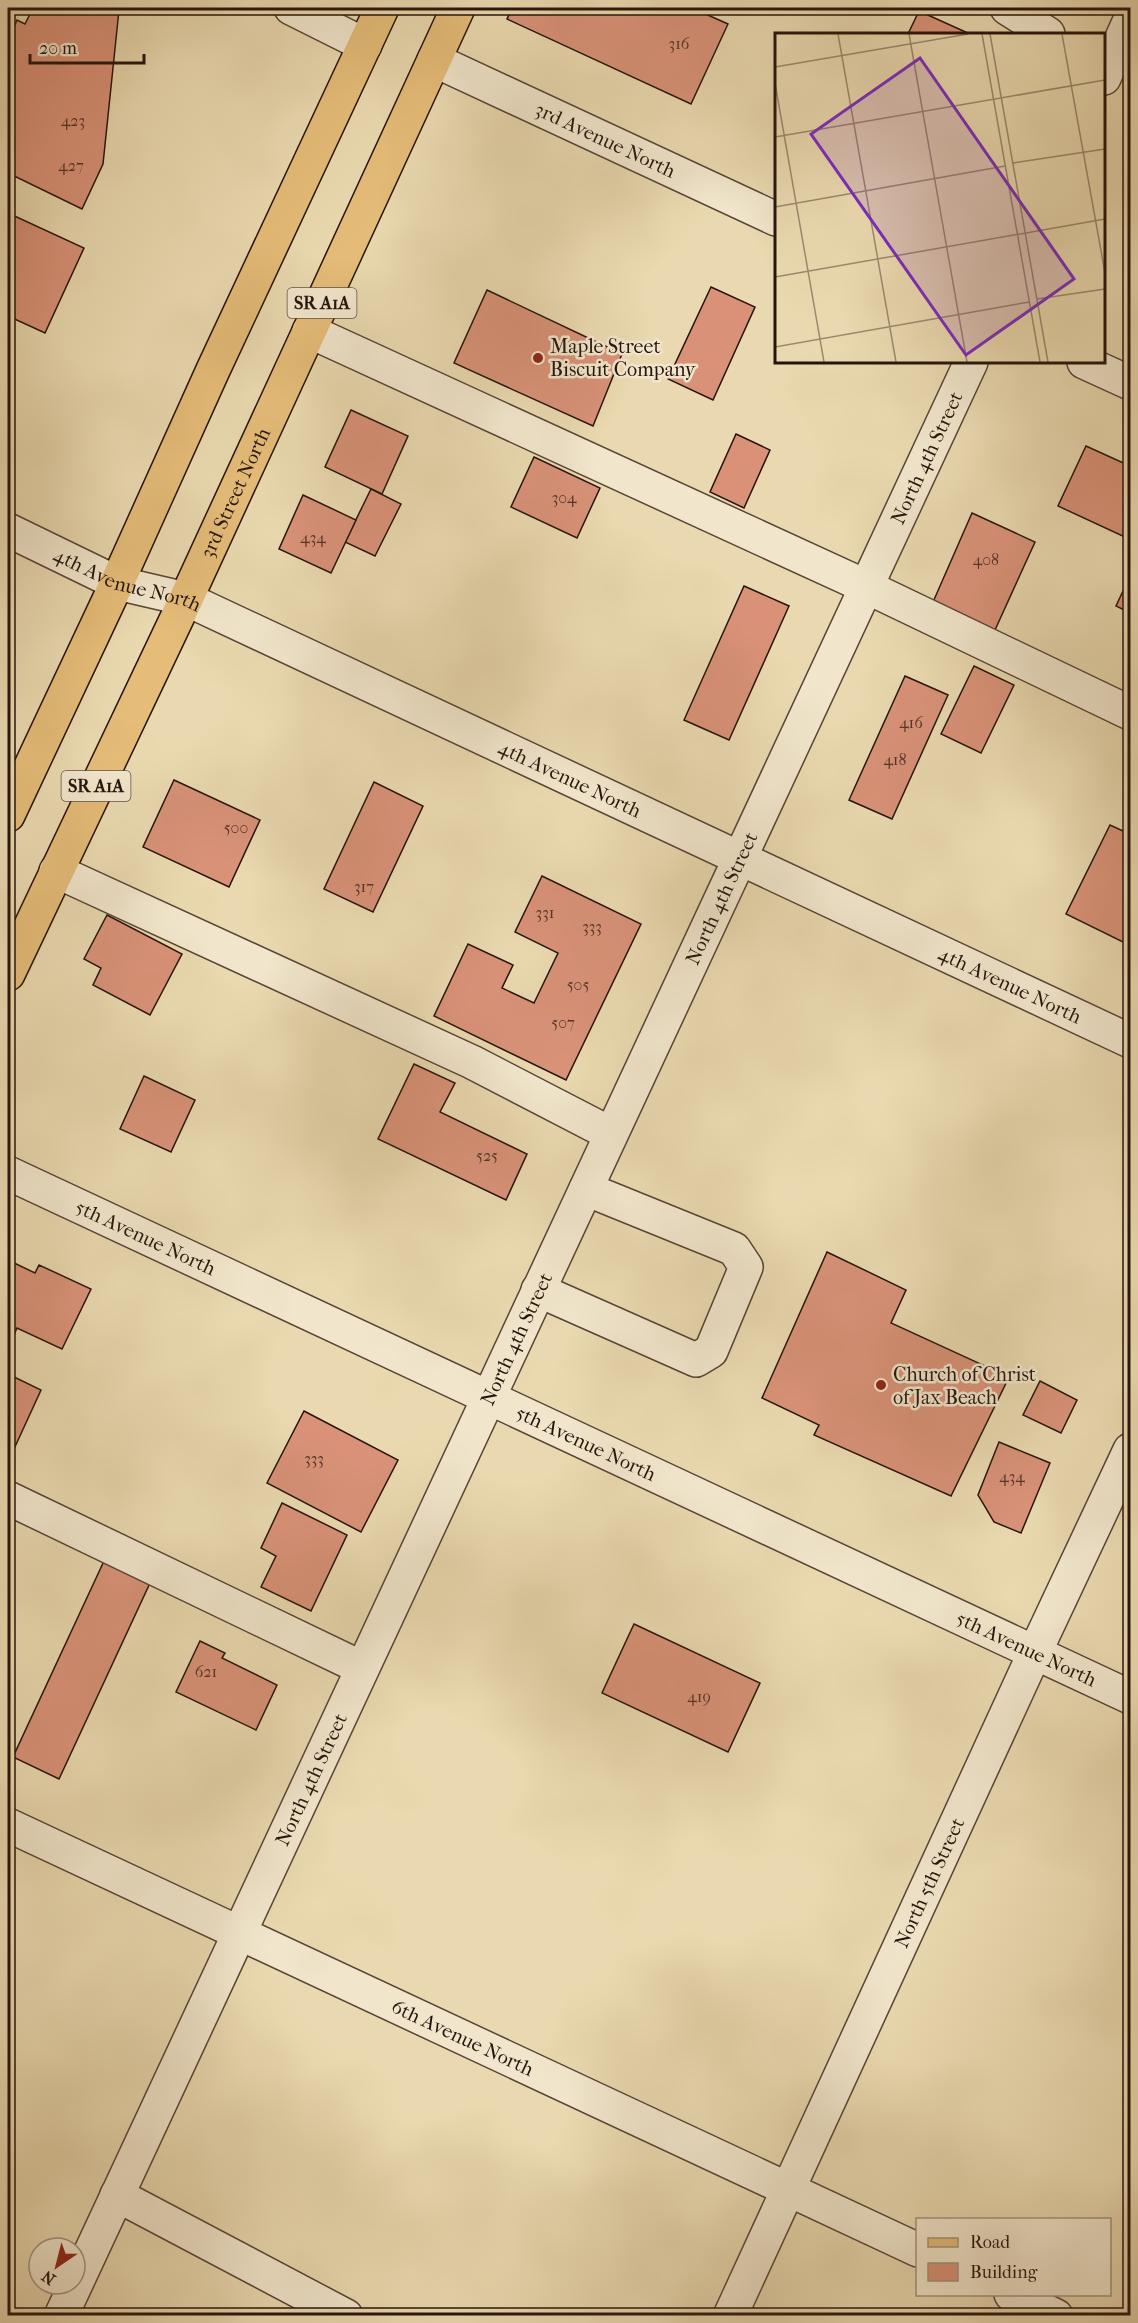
<svg xmlns="http://www.w3.org/2000/svg" width="1138" height="2323" font-family="'IM FELL French Canon',serif">
	<style>
		.building { fill: #d99278; stroke: #26140c; stroke-width: 1.5 }
		.lines { fill: none; stroke-linecap: round; stroke-linejoin: round }
		.minor-casing { stroke: #574535; stroke-width: 36 }
		.major-casing { stroke: #26140c; stroke-width: 36 }
		.minor { stroke: #f1e6cc; stroke-width: 33 }
		.major { stroke: #e5bc78; stroke-width: 33 }
		.poi-dot { fill: #8f2418; stroke: #f1e6cc; stroke-width: 2 }
		.labels { text-anchor: middle; dominant-baseline: central; stroke-width: 5; stroke-linejoin: round; paint-order: stroke }
		.number-label { font-size: 16px; fill: #533427 }
		.shield { fill: #f1e6cc; stroke: #635346; stroke-width: 1.5 }
		.shield-label { font-size: 18px; font-weight: bold; fill: #26140c }
		.street-label { font-size: 20px; fill: #26140c; stroke: #f1e6cc }
		.poi-label { font-size: 20px; fill: #26140c; stroke: #f1e6cc; text-anchor: start }
		.inset-road { fill: none; stroke: #9c8a6e; stroke-width: 1.5 }
		.view { fill: #7b2cbf; fill-opacity: 0.15; stroke: #7b2cbf; stroke-width: 3 }
		.inset-edge { fill: none; stroke: #26140c; stroke-width: 3 }
	</style>
	<rect width="100%" height="100%" fill="#ead9b0"/>
	<filter id="stains"><feTurbulence type="fractalNoise" baseFrequency=".00333" numOctaves="4"/><feColorMatrix values="0 0 0 0 .2 0 0 0 0 .09 0 0 0 0 .02 0 0 0 .5 -.17"/></filter>
	<radialGradient id="worn" r=".72"><stop offset=".6" stop-color="#630" stop-opacity="0"/><stop offset="1" stop-color="#630" stop-opacity=".3"/></radialGradient>
	<g class="building">
		<path d="M33 8H114L119 10 103 164 82 209 8 173V41L17 20 25 24Z"/>
		<path d="M512 8H692L728 24 691 104 507 19Z"/>
		<path d="M919 11 970 34H908Z"/>
		<path d="M8 213 84 248 45 333 8 316Z"/>
		<path d="M711 287 755 307 713 400 668 379Z"/>
		<path d="M487 290 622 354 593 426 454 363Z"/>
		<path d="M351 410 408 436 382 494 325 467Z"/>
		<path d="M736 434 770 450 744 508 710 492Z"/>
		<path d="M1086 446 1130 466V531L1127 538 1058 506Z"/>
		<path d="M534 457 600 488 577 538 511 507Z"/>
		<path d="M371 489 401 504 375 556 345 542Z"/>
		<path d="M303 495 356 520 331 573 279 549Z"/>
		<path d="M972 513 1035 542 995 630 933 602Z"/>
		<path d="M1130 576V613L1116 606Z"/>
		<path d="M744 586 789 606 729 740 684 720Z"/>
		<path d="M974 666 1014 685 981 753 941 734Z"/>
		<path d="M905 676 948 695 892 819 849 800Z"/>
		<path d="M174 780 260 820 229 887 143 847Z"/>
		<path d="M374 782 423 806 373 912 324 889Z"/>
		<path d="M1130 816V932L1125 943 1066 914 1110 825 1123 831Z"/>
		<path d="M542 876 641 924 566 1080 434 1016 468 944 513 965 502 988 534 1003 558 953 515 932Z"/>
		<path d="M107 915 182 954 150 1015 93 985 101 968 84 959Z"/>
		<path d="M414 1064 455 1083 440 1112 527 1154 506 1200 378 1139Z"/>
		<path d="M144 1076 195 1100 171 1152 120 1129Z"/>
		<path d="M827 1252 906 1290 891 1323 1009 1377 951 1496 814 1435 819 1425 762 1398Z"/>
		<path d="M8 1260 35 1273 39 1265 91 1289 62 1349 17 1328 13 1337 8 1335Z"/>
		<path d="M8 1374 41 1390 8 1462Z"/>
		<path d="M1040 1381 1077 1400 1061 1433 1023 1415Z"/>
		<path d="M304 1411 398 1460 361 1532 267 1483Z"/>
		<path d="M999 1442 1050 1463 1021 1533 994 1522 978 1495Z"/>
		<path d="M282 1503 347 1535 311 1611 261 1587 276 1556 261 1548Z"/>
		<path d="M104 1561 150 1583 59 1779 13 1757Z"/>
		<path d="M634 1624 760 1683 728 1752 602 1693Z"/>
		<path d="M200 1641 225 1653 222 1658 277 1685 256 1730 176 1692Z"/>
	</g>
	<g class="lines">
		<g class="minor-casing">
			<g id="minor">
				<path d="M291 8 365 45"/>
				<path d="M1007 8 1048 34"/>
				<path id="s1" d="M434 60 776 219"/>
				<path d="M1104 78 1130 20"/>
				<path d="M309 331 867 587 1130 713"/>
				<path d="M1084 362 1130 383"/>
				<path id="s2" d="M8 530 117 583 186 599 1130 1041"/>
				<path d="M56 871 472 1062 611 1134"/>
				<path id="s3" d="M8 1173 1130 1697"/>
				<path d="M538 1290 696 1360 711 1351 746 1267 734 1249 586 1189"/>
				<path d="M8 1498 362 1668"/>
				<path id="s4" d="M8 1825 918 2250"/>
				<path d="M117 2195 346 2316"/>
				<path d="M1011 2294 1056 2316"/>
				<path id="s5" d="M61 2316 971 362"/>
				<path id="s6" d="M730 2316 1035 1652 1130 1450"/>
			</g>
		</g>
		<g class="major-casing">
			<g id="major">
				<path d="M8 815 117 583 213 370 382 8"/>
				<path id="s7" d="M8 974 186 599 458 8"/>
			</g>
		</g>
		<use href="#minor" class="minor"/>
		<use href="#major" class="major"/>
	</g>
	<g class="poi-dot">
		<circle cx="538" cy="358" r="6"/>
		<circle cx="881" cy="1385" r="6"/>
	</g>
	<g class="labels">
		<g class="number-label">
			<text x="679" y="43">316</text>
			<text x="73" y="120">423</text>
			<text x="71" y="165">427</text>
			<text x="564" y="497">304</text>
			<text x="313" y="537">434</text>
			<text x="986" y="559">408</text>
			<text x="911" y="722">416</text>
			<text x="895" y="759">418</text>
			<text x="236" y="827">500</text>
			<text x="364" y="886">317</text>
			<text x="545" y="912">331</text>
			<text x="592" y="926">333</text>
			<text x="578" y="984">505</text>
			<text x="563" y="1022">507</text>
			<text x="487" y="1155">525</text>
			<text x="314" y="1458">333</text>
			<text x="1012" y="1476">434</text>
			<text x="206" y="1671">621</text>
			<text x="699" y="1696">419</text>
		</g>
		<g class="shield">
			<rect x="287.5" y="288" width="69" height="30" rx="4.5"/>
			<rect x="61.5" y="771" width="69" height="30" rx="4.5"/>
		</g>
		<g class="shield-label">
			<text x="322" y="303">SR A1A</text>
			<text x="96" y="786">SR A1A</text>
		</g>
		<g class="street-label">
			<text stroke="none"><textPath href="#s1" startOffset="189">3rd Avenue North</textPath></text>
			<text stroke="none"><textPath href="#s5" startOffset="2050">North 4th Street</textPath></text>
			<text stroke="none"><textPath href="#s7" startOffset="532">3rd Street North</textPath></text>
			<text stroke="none"><textPath href="#s2" startOffset="130">4th Avenue North</textPath></text>
			<text stroke="none"><textPath href="#s2" startOffset="616">4th Avenue North</textPath></text>
			<text stroke="none"><textPath href="#s5" startOffset="1564">North 4th Street</textPath></text>
			<text stroke="none"><textPath href="#s2" startOffset="1102">4th Avenue North</textPath></text>
			<text stroke="none"><textPath href="#s3" startOffset="152">5th Avenue North</textPath></text>
			<text stroke="none"><textPath href="#s5" startOffset="1078">North 4th Street</textPath></text>
			<text stroke="none"><textPath href="#s3" startOffset="638">5th Avenue North</textPath></text>
			<text stroke="none"><textPath href="#s3" startOffset="1124">5th Avenue North</textPath></text>
			<text stroke="none"><textPath href="#s5" startOffset="592">North 4th Street</textPath></text>
			<text stroke="none"><textPath href="#s6" startOffset="477">North 5th Street</textPath></text>
			<text stroke="none"><textPath href="#s4" startOffset="502">6th Avenue North</textPath></text>
		</g>
		<g class="poi-label">
			<text x="550" y="346">Maple Street<tspan x="550" dy="23">Biscuit Company</tspan></text>
			<text x="893" y="1374">Church of Christ<tspan x="893" dy="23">of Jax Beach</tspan></text>
		</g>
	</g>
	<g transform="translate(775 33)">
		<rect width="330" height="330" fill="#ead9b0"/>
		<path class="inset-road" d="M63 1 121 329M134 1 192 329M207 1 265 329M215 1 273 329M287 1 330 240M0 34 193 1M0 50 49 329M0 104 330 47M238 130 330 116M0 174 230 133M0 244 330 186M262 266 330 256M0 314 254 269"/>
		<path class="view" d="M145 25 299 246 191 322 36 101Z"/>
		<rect width="330" height="330" class="inset-edge"/>
	</g>
	<rect width="1138" height="2323" fill="none" stroke="#ead9b0" stroke-width="30"/>
	<rect x="9" y="9" width="1120" height="2305" fill="none" stroke="#26140c" stroke-width="3"/>
	<rect x="15" y="15" width="1108" height="2293" fill="none" stroke="#26140c" stroke-width="1.5"/>
	<rect x="916" y="2218" width="195" height="78" fill="#f1e6cc" stroke="#a0927f" stroke-width="1.5"/>
	<rect x="928" y="2238" width="30" height="9" fill="#e5bc78" stroke="#a0927f" stroke-width="1.5"/>
	<text x="970" y="2248" font-size="18" fill="#26140c">Road</text>
	<rect x="928" y="2263" width="30" height="18" fill="#d99278" stroke="#a0927f" stroke-width="1.5"/>
	<text x="970" y="2278" font-size="18" fill="#26140c">Building</text>
	<g transform="translate(57 2266) rotate(215)"><circle r="28" fill="#f1e6cc" stroke="#a0927f" stroke-width="1.5"/>
	<path d="M0-4.5L10 22L0 15L-10 22Z" fill="#8f2418"/>
	<text y="-9" font-size="16" font-weight="bold" text-anchor="middle" fill="#26140c">N</text>
	</g>
	<path d="M30 54v9h114v-9" fill="none" stroke="#26140c" stroke-width="3"/>
	<text x="39" y="54" font-size="18" fill="#26140c" stroke="#f1e6cc" stroke-width="4.5" paint-order="stroke">20 m</text>
	<rect width="100%" height="100%" filter="url(#stains)"/>
	<rect width="100%" height="100%" fill="url(#worn)"/>
</svg>
